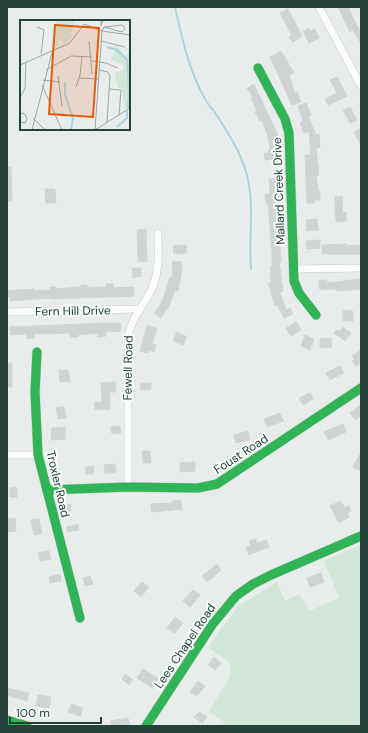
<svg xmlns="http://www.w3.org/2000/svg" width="368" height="733" font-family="'DM Sans',sans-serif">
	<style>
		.green { fill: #d1e6d8 }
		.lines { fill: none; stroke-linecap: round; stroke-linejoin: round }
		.stream { stroke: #a9d4db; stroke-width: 2 }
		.building { fill: #cfd4d2; stroke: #d1d6d4 }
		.street-casing { stroke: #c5cac8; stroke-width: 8 }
		.fast-casing { stroke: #c3cbc8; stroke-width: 10 }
		.street { stroke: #fcfcfc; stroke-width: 7 }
		.fast { stroke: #30b455; stroke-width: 9 }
		.labels { text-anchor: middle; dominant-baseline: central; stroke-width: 4; stroke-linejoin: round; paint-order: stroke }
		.street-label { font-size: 12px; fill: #24423a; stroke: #f7fbf9 }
		.inset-river { fill: none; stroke: #a9d4db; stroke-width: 2 }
		.inset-road { fill: none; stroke: #9aa9a4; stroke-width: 1 }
		.view { fill: #e8590c; fill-opacity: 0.15; stroke: #e8590c; stroke-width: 2 }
		.inset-edge { fill: none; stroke: #24423a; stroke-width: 2 }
	</style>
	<rect width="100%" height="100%" fill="#e8edeb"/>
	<path class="green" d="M361 545V713L359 726H223L225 723 209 711 231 675 230 663 208 647 238 606 277 582 285 601 300 594 309 611 339 598 324 561Z"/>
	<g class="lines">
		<path class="stream" d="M175 7C182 38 189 71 205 99 207 104 211 107 214 111 227 131 241 152 247 175 255 208 248 237 251 269"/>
	</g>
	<g class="building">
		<path d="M338 7H348L361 33V44L353 30 350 32Z"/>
		<path d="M288 9 302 36 293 42 289 37 292 35 280 13Z"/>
		<path d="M309 28 310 31 315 29 319 38 309 43 303 31Z"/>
		<path d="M281 51 294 73 289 75 295 93 297 92 301 102 292 105 270 57Z"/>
		<path d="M337 77 347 96 328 105 325 99 337 93 330 80Z"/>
		<path d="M254 84 277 133 279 144 276 145 277 159 265 160 264 153H268V150H270L268 136 262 120 260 121 255 112 257 111 251 98 253 97 247 88Z"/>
		<path d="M306 103 311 115 308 116 316 135 319 134 320 147 316 148 319 175H316L318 191H320V200H313L314 203H307L305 155H311L309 131 304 133 300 123 303 121 298 106Z"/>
		<path d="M350 107 357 120 350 123 343 110Z"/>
		<path d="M361 128V146L354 132Z"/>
		<path d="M7 167H11L12 201H7Z"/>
		<path d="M279 178 280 218H278L281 262H279L283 291 280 292 286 310 290 308 293 314 284 318 277 305 275 306 268 283H271L270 267H272V251L268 203H266L265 194H270L269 179Z"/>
		<path d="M45 189H55L56 203H46Z"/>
		<path d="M343 196 342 213 346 212 347 221 336 222 335 197Z"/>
		<path d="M317 219 318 230 307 231 306 220Z"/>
		<path d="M146 229 147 262 138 261 137 230Z"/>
		<path d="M320 240V248L307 249 306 241Z"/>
		<path d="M347 244V246L359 245 360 254H322V245Z"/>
		<path d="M186 245 187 253 174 254 173 246Z"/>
		<path d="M173 261 182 262 181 275 178 291 175 290 169 306 161 318 154 313 162 302 170 277 172 278Z"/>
		<path d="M132 268H141V276L133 278Z"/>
		<path d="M361 279V289L337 291V289L320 290 319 280H327V283Z"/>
		<path d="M106 284H113V288L133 287 134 296 51 299V298L10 301V297H7V291L34 289V291L51 290 50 287H56V289L81 287V285H88V288L106 287Z"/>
		<path d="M352 310 353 321H343V311Z"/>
		<path d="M297 322 301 330 291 336 286 328Z"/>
		<path d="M105 323H120L121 331 105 332 106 336 98 337V333L78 335V337H70V333L34 334V338L27 339 26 334 11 335 10 327Z"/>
		<path d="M147 325 157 329 152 343 156 345 154 352 149 350 148 353 140 351Z"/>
		<path d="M343 327 351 333 345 341 334 333 337 330 340 331Z"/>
		<path d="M177 332 187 337 183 345 173 341Z"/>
		<path d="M305 335 314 339 310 350 301 346Z"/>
		<path d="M331 338 332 347 320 348V339Z"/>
		<path d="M361 350V362L356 366 352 361 355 359 352 356Z"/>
		<rect x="7" y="363" width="5" height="24"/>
		<path d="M340 366 344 373 330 380 326 373Z"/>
		<path d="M59 370H68L70 382H60Z"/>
		<path d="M115 382 116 392H109L110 409 95 410 94 402H102L101 383Z"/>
		<path d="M151 383V389L141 390 140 384Z"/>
		<path d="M310 393 313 399 303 405 299 398Z"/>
		<path d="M361 405V416L355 420 350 413Z"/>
		<path d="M64 407 66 418 58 419 56 408Z"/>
		<path d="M280 413 284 421 267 427 264 419Z"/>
		<path d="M343 424 346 432 328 440 324 432Z"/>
		<path d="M120 426 121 433 112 434 111 427Z"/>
		<path d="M65 427V439L51 440 52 428Z"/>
		<path d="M248 431 250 440 236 443 234 435Z"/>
		<path d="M142 451H150L151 463H143Z"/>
		<path d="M361 452V471L353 467Z"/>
		<path d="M195 462V471L180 472V463Z"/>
		<path d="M115 464 116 472 105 474 104 465Z"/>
		<path d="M93 466 94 474H86L85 467Z"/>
		<path d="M16 487 17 497H10V488Z"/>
		<path d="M181 500 182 509 152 512 151 504 173 503 172 501Z"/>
		<path d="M341 501 345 508 349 506 351 511 347 513 349 517 339 523 330 506Z"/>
		<path d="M71 504 70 514 63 515 62 505Z"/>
		<path d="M15 518 16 531 7 532V519Z"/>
		<path d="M39 519 42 534 34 535 31 520Z"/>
		<path d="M78 524 79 530 67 532 66 527Z"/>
		<path d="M256 539 257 543 266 540 269 547 249 555 246 547 251 546 249 541Z"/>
		<path d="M49 551 51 559 40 561 38 553Z"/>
		<path d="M217 564 221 570 207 582 202 576Z"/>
		<path d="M321 573 324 582 310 587 307 578Z"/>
		<path d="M60 574 61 581 50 583 49 577Z"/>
		<path d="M90 576 93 584 85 586 83 578Z"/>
		<path d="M142 582 149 587 141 597 134 591Z"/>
		<path d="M193 590 200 595 190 607 183 601Z"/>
		<path d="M175 617 183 623 175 633 167 628Z"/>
		<path d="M214 657 221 663 215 670 208 665Z"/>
		<path d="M143 669 159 679 153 688 137 678Z"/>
		<path d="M125 674 133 680 129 685 122 679Z"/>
		<path d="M198 681 205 686 197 696 190 692Z"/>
		<path d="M7 688 29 693 27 701 7 695Z"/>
		<path d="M38 695 51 697 49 708 36 706Z"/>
		<path d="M71 704 83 708 80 716 68 712Z"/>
		<path d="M199 712 207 717 202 723 194 717Z"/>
		<path d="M128 718 129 726H112L111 721Z"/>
	</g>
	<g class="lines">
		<g class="street-casing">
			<g id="street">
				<path d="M319 7 361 86"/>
				<path d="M294 269 361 268"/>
				<path d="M7 312 139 309"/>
				<path d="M7 455H38"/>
				<path d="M128 487V336C132 316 146 304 153 286 160 268 158 251 158 233"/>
			</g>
		</g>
		<g class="fast-casing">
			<g id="fast">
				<path d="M258 68 285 119 289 133 294 281 299 293 316 315"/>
				<path d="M37 352 35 392 38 455 80 618"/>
				<path d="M47 490 128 487 198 488 217 484 361 388"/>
				<path d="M7 720 27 726"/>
				<path d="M146 726 212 625 236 596 253 584 271 575 361 536"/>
			</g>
		</g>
		<use href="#street" class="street"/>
		<use href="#fast" class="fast"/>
	</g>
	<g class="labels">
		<g class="street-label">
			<text transform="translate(279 191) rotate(-92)">Mallard Creek Drive</text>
			<text transform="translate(73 311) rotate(-1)">Fern Hill Drive</text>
			<text transform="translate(128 368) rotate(-89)">Fewell Road</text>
			<text transform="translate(241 454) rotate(-33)">Foust Road</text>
			<text transform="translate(58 484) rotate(77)">Troxler Road</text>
			<text transform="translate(185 646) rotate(-56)">Lees Chapel Road</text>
		</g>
	</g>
	<g transform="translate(20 20)">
		<rect width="110" height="110" fill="#e8edeb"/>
		<path d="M37 0H56L51 13 53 17 45 24 41 20 37 22 39 26 31 29ZM96 25 106 36 110 30V87L105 90 102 69 98 68V63L96 62 95 53 103 50 104 45 91 40 95 31 86 27H95Z" fill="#d1e6d8"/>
		<path class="inset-river" d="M87 27 97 30 107 40 109 69 108 88M45 62V74L53 99 51 110M97 107 107 98V91"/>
		<path class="inset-road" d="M81 0V6L83 0M103 5 105 9 102 12 84 7ZM17 7 24 10 21 34M69 21 72 54M81 21 105 27M72 41 86 43 98 48M0 45 50 23 64 4 82 11 110 15M26 50 51 36 72 37M79 50 88 52 90 56 87 102M38 56 42 86M59 58 78 59M23 60 40 62M22 65 42 110M56 67 60 55 62 37M89 69 101 70 99 95M0 78 5 68 6 42M13 98 25 110M0 102 5 103 7 99 5 94 1 93M12 110 33 29M75 110 82 11 84 7M75 110 110 88"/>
		<path class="view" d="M35 5 79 8 73 97 29 94Z"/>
		<rect width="110" height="110" class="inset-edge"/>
	</g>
	<rect width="368" height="733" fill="none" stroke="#24423a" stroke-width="16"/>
	<path d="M10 717v6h91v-6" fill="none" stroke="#24423a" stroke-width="2"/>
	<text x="16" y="717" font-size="12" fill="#24423a" stroke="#f7fbf9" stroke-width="3" paint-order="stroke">100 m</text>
</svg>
